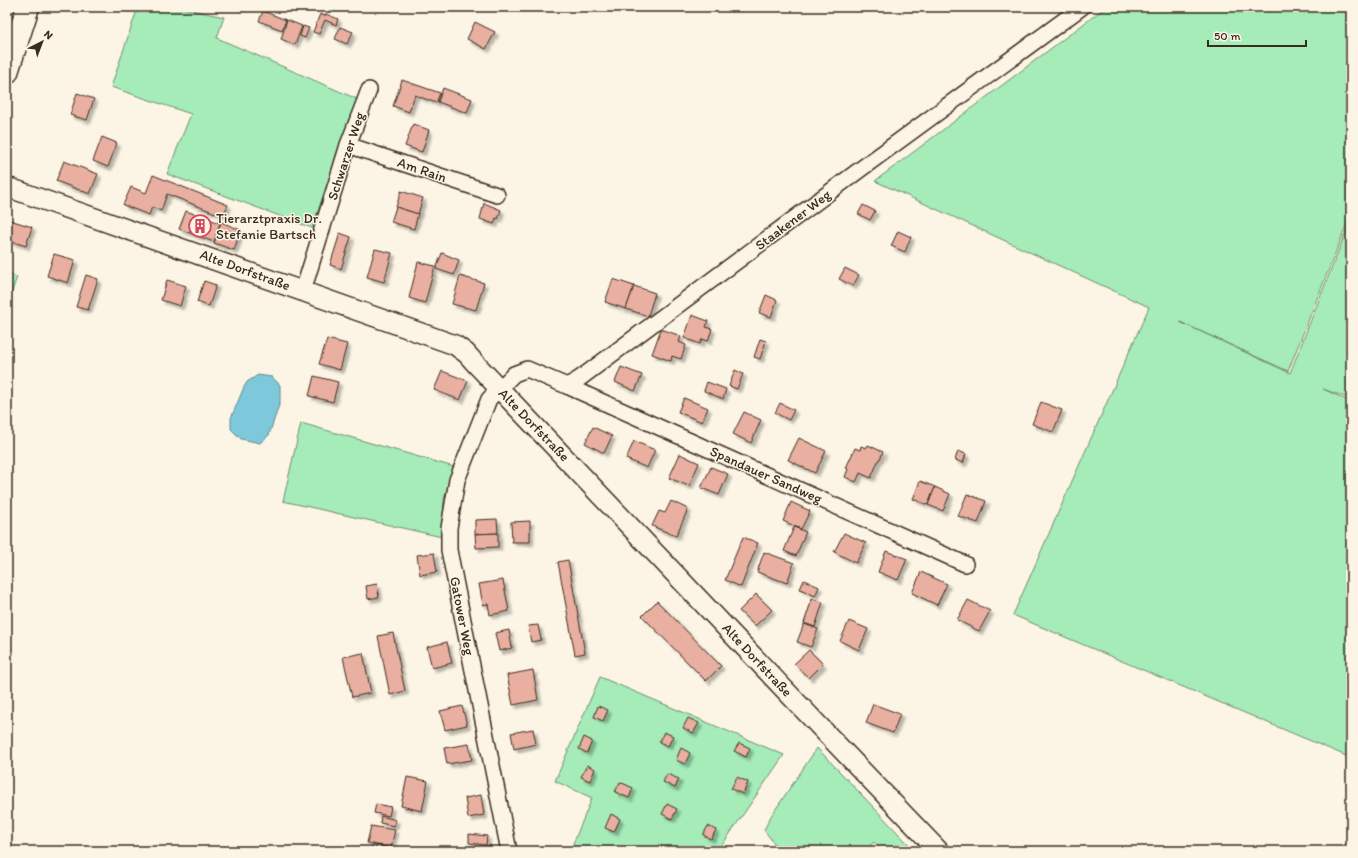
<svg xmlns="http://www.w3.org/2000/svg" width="1358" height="858" font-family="Itim,sans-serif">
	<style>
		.green { fill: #a5ecb9; stroke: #708b6c }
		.water { fill: #7dc9db; stroke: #63898f }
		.building { fill: #e9b0a1; stroke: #3b2a1e; filter: url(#shadow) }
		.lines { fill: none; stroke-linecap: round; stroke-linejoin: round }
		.minor-casing { stroke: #3b2a1e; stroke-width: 18 }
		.tertiary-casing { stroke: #3b2a1e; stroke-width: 22 }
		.secondary-casing { stroke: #3b2a1e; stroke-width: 25 }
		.minor { stroke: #fcf5e5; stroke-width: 15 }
		.tertiary { stroke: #fcf5e5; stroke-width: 19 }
		.secondary { stroke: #fcf5e5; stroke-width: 22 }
		.labels { text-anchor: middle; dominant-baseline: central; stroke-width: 3; stroke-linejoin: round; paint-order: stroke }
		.street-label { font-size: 14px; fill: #3b2a1e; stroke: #fcf5e5 }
		.poi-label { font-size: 14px; fill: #3b2a1e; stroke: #fcf5e5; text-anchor: start }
	</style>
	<defs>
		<filter id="shadow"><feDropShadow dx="3.5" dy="3.5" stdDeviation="1" flood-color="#0004"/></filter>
	</defs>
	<rect width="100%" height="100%" fill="#fcf5e5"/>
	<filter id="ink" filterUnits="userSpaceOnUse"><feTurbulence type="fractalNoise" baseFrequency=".025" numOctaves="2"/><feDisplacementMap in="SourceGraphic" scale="8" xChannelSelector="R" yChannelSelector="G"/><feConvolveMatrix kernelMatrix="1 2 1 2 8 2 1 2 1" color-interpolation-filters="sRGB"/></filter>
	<g filter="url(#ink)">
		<g class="green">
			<path d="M138 7H177L224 17 217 38 357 99 312 228 167 174 191 114 111 87Z"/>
			<path d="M1106 7H1351V214L1288 371 1180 322 1290 373 1351 219V399L1323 389 1351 402V758L1013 615 1149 307 875 181Z"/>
			<path d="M7 273 17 277 7 306Z"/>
			<path d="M301 423 454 467 444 499 442 537 283 501Z"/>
			<path d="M600 677 784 755 718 851H570L592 798 555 781Z"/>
			<path d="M817 748 820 751 915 851H883L874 842 864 851H780L764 830 771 816Z"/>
		</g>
		<path class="water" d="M258 375 272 377 280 385V402L269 435 260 443 241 439 231 429V418L244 387 247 382Z"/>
		<g class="building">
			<path d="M263 11 286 20 282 30 259 21Z"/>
			<path d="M320 14 325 16 326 14 338 19 336 25 325 20 319 34 313 32Z"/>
			<path d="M287 20 302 26 295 45 281 39Z"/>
			<path d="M475 22 495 32 486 49 467 39Z"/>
			<path d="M303 26 309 28 305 38 300 36Z"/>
			<path d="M340 27 353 32 347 44 335 39Z"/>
			<path d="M402 80 440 93 436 103 415 95 409 112 393 106Z"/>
			<path d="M443 88 472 99 467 113 438 102Z"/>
			<path d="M77 93 94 99 87 120 70 115Z"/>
			<path d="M413 124 429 130 422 152 405 146Z"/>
			<path d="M102 137 117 143 108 167 93 161Z"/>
			<path d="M64 161 98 174 90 194 56 181Z"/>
			<path d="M153 175 228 205 223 216 167 194 161 211 152 207 149 215 123 205 131 187 146 193Z"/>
			<path d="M401 191 423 198 418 214 396 207Z"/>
			<path d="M484 203 501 210 498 219 496 218 494 224 480 219Z"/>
			<path d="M863 205 875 211 870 220 858 214Z"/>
			<path d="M396 207 418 214 414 229 391 222Z"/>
			<path d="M186 211 220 223 214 242 179 229Z"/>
			<path d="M7 219 32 227 26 246 7 240Z"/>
			<path d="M221 222 241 230 234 250 214 243Z"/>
			<path d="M898 231 911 237 905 252 891 246Z"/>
			<path d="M340 233 351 237 341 269 330 265Z"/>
			<path d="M375 249 392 253 384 282 367 277Z"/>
			<path d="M442 253 459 260 454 275 436 269Z"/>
			<path d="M54 254 75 260 68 283 47 276Z"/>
			<path d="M418 262 435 266 425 303 409 298Z"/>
			<path d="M845 268 859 275 853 286 839 279Z"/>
			<path d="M86 275 98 279 88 310 76 307Z"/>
			<path d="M460 276 484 283 476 310 452 304Z"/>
			<path d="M613 279 634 286 626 309 605 302Z"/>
			<path d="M167 280 186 286 180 306 161 300Z"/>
			<path d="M204 281 216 285 209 306 197 302Z"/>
			<path d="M634 286 655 293 648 316 626 309Z"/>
			<path d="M766 295 777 300 771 317 759 313Z"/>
			<path d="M692 315 708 321 706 327 712 329 708 341 702 339 700 344 684 338Z"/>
			<path d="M661 329 681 336 679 342 686 345 681 359 672 356 671 361 652 354Z"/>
			<path d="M327 339 347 344 340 370 319 364Z"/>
			<path d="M760 339 766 341 760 359 754 357Z"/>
			<path d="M621 367 642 375 635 391 615 382Z"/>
			<path d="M735 370 743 374 737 389 729 386Z"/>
			<path d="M442 371 468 381 460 400 434 390Z"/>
			<path d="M314 376 338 382 333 402 309 396Z"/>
			<path d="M707 382 726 389 723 399 704 391Z"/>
			<path d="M684 398 708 408 702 422 678 412Z"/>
			<path d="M1041 402 1062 410 1053 432 1032 424Z"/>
			<path d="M780 403 794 410 789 420 775 413Z"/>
			<path d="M744 412 761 420 751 443 733 434Z"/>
			<path d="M593 427 612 436 604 453 585 443Z"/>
			<path d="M799 438 826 451 815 473 788 460Z"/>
			<path d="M634 441 655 450 647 468 626 459Z"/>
			<path d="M868 445 883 452 880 459H879L871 478 860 473 856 482 845 477 848 469 846 468 855 448 860 450 861 446 866 448Z"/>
			<path d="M958 451 966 454 963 463 955 460Z"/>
			<path d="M680 454 699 463 689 486 669 478Z"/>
			<path d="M711 467 728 474 719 495 701 488Z"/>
			<path d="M920 481 935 487 928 505 913 499Z"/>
			<path d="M935 487 950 494 943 511 928 505Z"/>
			<path d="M967 494 986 501 978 523 958 516Z"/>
			<path d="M671 501 688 509 676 536 652 526 659 511 665 513Z"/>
			<path d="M791 502 810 511 801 529 783 521Z"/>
			<path d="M497 519 498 533 475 534V520Z"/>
			<path d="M530 521V542H512L511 522Z"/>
			<path d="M794 527 806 532 796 556 784 551Z"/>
			<path d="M498 533V547L476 548 475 534Z"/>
			<path d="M844 533 866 543 856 563 834 552Z"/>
			<path d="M743 537 758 543 741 587 725 580Z"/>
			<path d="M886 551 907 559 898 580 878 572Z"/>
			<path d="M764 552 794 563 787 583 757 572Z"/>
			<path d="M434 553 437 572 420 575 417 555Z"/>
			<path d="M568 560 585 653 575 655 558 562Z"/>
			<path d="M921 572 947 584 937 605 912 593Z"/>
			<path d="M503 580 509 611 490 615 488 604 483 605 479 584Z"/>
			<path d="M804 580 819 587 815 596 800 589Z"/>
			<path d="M377 584 379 597 368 599 366 586Z"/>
			<path d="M756 594 772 610 755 626 739 611Z"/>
			<path d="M812 599 823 602 815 627 804 623Z"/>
			<path d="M968 600 990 611 979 631 957 620Z"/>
			<path d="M657 601 721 666 706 681 642 616Z"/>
			<path d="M849 621 868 629 859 650 840 641Z"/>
			<path d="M804 624 818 629 811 647 797 642Z"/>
			<path d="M538 625 541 640 531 642 528 626Z"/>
			<path d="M509 630 512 648 499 651 495 633Z"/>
			<path d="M393 633 405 691 390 695 378 636Z"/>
			<path d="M447 642 452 663 432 668 427 647Z"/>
			<path d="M809 650 823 664 809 678 794 664Z"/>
			<path d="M363 653 371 693 352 697 343 657Z"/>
			<path d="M533 670 538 700 513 705 507 675Z"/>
			<path d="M873 704 900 714 893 733 866 723Z"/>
			<path d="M462 706 467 725 445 730 440 711Z"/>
			<path d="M598 706 608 710 603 721 594 717Z"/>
			<path d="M688 718 699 723 693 733 683 728Z"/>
			<path d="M533 729 536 744 514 749 511 733Z"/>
			<path d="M664 732 673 736 668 746 659 742Z"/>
			<path d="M584 737 592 741 587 753 579 749Z"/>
			<path d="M739 743 750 748 746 757 734 751Z"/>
			<path d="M469 744 472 760 447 764 444 748Z"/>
			<path d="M681 748 690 753 685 764 676 760Z"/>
			<path d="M587 765 595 769 590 781 581 777Z"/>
			<path d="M667 774 679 779 675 788 663 782Z"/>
			<path d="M407 777 428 781 422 811 401 806Z"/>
			<path d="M737 777 748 782 743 794 731 789Z"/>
			<path d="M620 782 633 788 629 798 615 792Z"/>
			<path d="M481 795 484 815 468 818 465 798Z"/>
			<path d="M376 804 391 807 389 816 374 813Z"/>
			<path d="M667 804 677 809 672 819 662 814Z"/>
			<path d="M611 814 620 819 614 832 605 828Z"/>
			<path d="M381 816 396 820 394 826 380 823Z"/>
			<path d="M371 826 395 830 391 848 367 843Z"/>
			<path d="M708 826 716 830 711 839 703 835Z"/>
			<path d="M469 834 487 836 486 845 469 843Z"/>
			<path d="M490 845 491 851H473V850Z"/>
		</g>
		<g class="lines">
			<g class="minor-casing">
				<g id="minor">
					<path d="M348 145 497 195"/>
					<path d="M303 291 348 145 369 90"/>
					<path d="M567 386 965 564"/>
					<path d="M509 851 449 550V528L457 480 489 399 514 374 527 369 567 386 579 379 858 171 1082 7"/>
				</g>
			</g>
			<g class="tertiary-casing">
				<path id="tertiary" d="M7 187 455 345 466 353 475 363 823 730 939 851"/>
			</g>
			<g class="secondary-casing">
				<path id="secondary" d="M7 72 28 7"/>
			</g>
			<use href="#minor" class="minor"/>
			<use href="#tertiary" class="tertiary"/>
			<use href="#secondary" class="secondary"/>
		</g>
	</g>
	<defs>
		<g id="building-ring" transform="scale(1.15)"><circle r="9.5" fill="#fcf5e5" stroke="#d1495b" stroke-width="1.5"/><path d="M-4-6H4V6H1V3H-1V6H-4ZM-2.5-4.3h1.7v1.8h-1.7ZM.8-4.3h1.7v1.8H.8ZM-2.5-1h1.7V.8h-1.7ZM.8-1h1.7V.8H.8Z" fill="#d1495b"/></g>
	</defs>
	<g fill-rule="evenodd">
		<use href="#building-ring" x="200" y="226"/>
	</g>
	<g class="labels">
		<g class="street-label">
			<text transform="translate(346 156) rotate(-72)">Schwarzer Weg</text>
			<text transform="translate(422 170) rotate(19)">Am Rain</text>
			<text transform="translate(793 220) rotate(-37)">Staakener Weg</text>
			<text transform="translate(245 270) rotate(20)">Alte Dorfstraße</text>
			<text transform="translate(534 425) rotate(46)">Alte Dorfstraße</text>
			<text transform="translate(766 475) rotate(24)">Spandauer Sandweg</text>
			<text transform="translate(462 616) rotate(79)">Gatower Weg</text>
			<text transform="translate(757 660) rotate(47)">Alte Dorfstraße</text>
		</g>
		<g class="poi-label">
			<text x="216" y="218">Tierarztpraxis Dr.<tspan x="216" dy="16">Stefanie Bartsch</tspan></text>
		</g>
	</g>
	<rect width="1358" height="858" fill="none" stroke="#fcf5e5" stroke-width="24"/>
	<rect x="12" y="12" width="1334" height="834" fill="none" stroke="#3b2a1e" stroke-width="1.5" filter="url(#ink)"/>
	<g transform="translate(42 42) rotate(42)" stroke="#fcf5e5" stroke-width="3" paint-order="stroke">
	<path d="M0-3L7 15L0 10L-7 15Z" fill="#3b2a1e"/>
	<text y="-6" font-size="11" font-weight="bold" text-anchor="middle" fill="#3b2a1e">N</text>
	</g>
	<path d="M1208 40v6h98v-6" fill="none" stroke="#3b2a1e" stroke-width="2"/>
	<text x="1214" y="40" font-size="12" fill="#3b2a1e" stroke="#fcf5e5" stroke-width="3" paint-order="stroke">50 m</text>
</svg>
